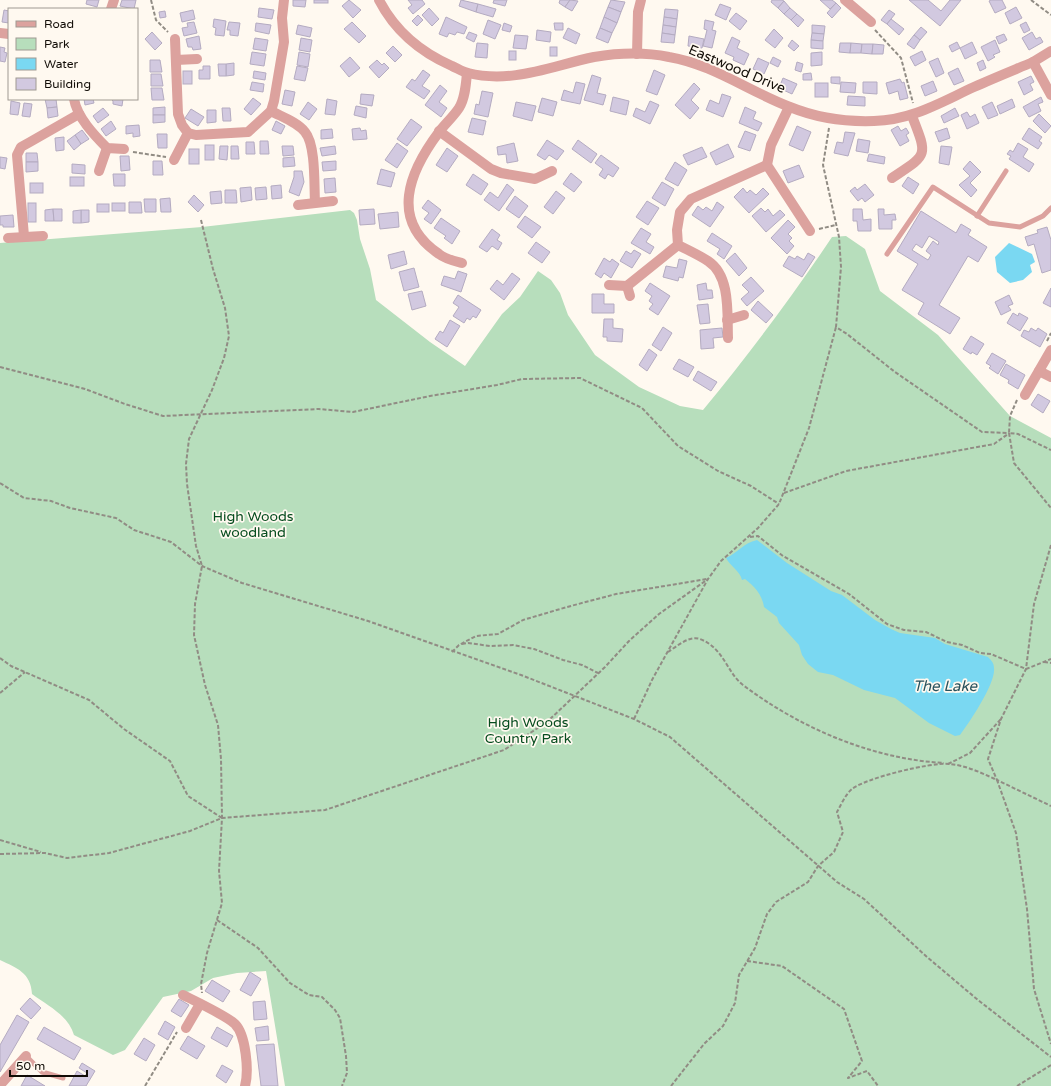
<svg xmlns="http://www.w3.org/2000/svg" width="1051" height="1086" font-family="'Varela Round',sans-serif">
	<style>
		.green { fill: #b7debc }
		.water { fill: #7ad8f2 }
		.building { fill: #d2c9e0; stroke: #b4abc1; fill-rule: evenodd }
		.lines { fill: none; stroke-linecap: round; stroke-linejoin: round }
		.path { stroke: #918c84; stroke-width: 2; stroke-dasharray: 4 2; stroke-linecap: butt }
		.lane { stroke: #dca29e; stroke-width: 5 }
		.street { stroke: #dca29e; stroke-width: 10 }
		.labels { text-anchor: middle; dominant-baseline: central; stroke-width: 3.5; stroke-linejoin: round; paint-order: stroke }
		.street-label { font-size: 14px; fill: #110c06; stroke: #fff9f0 }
		.park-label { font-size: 14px; fill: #064c1e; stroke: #fff9f0 }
		.water-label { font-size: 15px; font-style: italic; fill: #27515c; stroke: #fff9f0 }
	</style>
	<rect width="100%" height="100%" fill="#fff9f0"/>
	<path class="green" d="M350 210 354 213 357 220 360 239 370 269 376 300 430 342 465 366 502 314 520 297 538 271 551 280 560 293 568 315 595 355 639 387 680 406 703 410C749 354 792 297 832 237L846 236 865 249 880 291 938 335 1010 416 1051 438V1086H285L266 971 237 973 213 978 191 991 163 997 125 1050 113 1055 74 1035C68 1015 48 1006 32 994 31 973 17 968 0 960V243L202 227Z"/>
	<g class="water">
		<path d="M1009 243 1032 254 1035 262 1030 265 1032 272 1023 280 1010 283 997 272 995 257Z"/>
		<path d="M757 540 787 563 831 591 842 595 875 620 891 629 900 633 935 638 945 644 988 657C991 660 994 663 994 668 996 683 969 723 960 735L955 736 929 723 895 698 864 690 833 675 818 672 808 664 802 655 799 645 779 623 777 617 764 607C762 594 754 586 745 579L742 580C740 571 731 567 726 558 739 552 743 543 757 540Z"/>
	</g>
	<g class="building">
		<path d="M87 0H99L97 7 86 4Z"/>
		<path d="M122 0H136L134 9 120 6Z"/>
		<path d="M293 0H306L305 7 293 6Z"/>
		<rect x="314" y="0" width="14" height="3"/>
		<path d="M349 0 361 10 353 18 342 6Z"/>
		<path d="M408 0H422L425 4 413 14 408 8 412 5Z"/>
		<path d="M461 0 478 4 476 12 459 6Z"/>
		<path d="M494 0H507L505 6 493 3Z"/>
		<path d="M560 0H570L565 7 559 3Z"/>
		<path d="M570 0 578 1 572 11 565 7Z"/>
		<path d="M611 0 625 2 621 12 608 7Z"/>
		<path d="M772 0H782L784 1 778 8 771 2Z"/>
		<path d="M820 0H832L836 3 830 9Z"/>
		<path d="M909 0H928L941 11 950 0H961L940 26Z"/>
		<path d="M991 0H1002L1006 8 995 13 989 1Z"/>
		<path d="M784 1 790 8 784 14 778 8Z"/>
		<path d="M836 3 841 8 832 18 827 13Z"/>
		<path d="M478 4 496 9 493 17 476 12Z"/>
		<path d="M720 4 731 8 726 20 715 15Z"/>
		<path d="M608 7 621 12 617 23 604 17Z"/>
		<path d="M1016 7 1022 18 1010 24 1005 13Z"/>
		<path d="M259 8 274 10 272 19 258 17Z"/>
		<path d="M429 8 439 19 432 26 422 15Z"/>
		<path d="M790 8 797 14 791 20 784 14Z"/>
		<path d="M665 9 678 10 677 19 664 17Z"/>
		<path d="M4 10 9 11V23L2 22Z"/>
		<path d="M193 10 195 19 182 22 180 13Z"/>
		<path d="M889 10 895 14 887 24 881 20Z"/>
		<path d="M165 11 166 17 160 18 159 12Z"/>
		<path d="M736 13 747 21 740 30 729 21Z"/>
		<path d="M797 14 804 20 798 27 791 20Z"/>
		<path d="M418 15 423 20 417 26 412 21Z"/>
		<path d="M446 17 467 27 464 34 457 32 455 35 449 33 447 37 439 34Z"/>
		<path d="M604 17 617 23 612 33 600 28Z"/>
		<path d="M664 17 677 19 676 27 663 25Z"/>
		<path d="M214 19 226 21 224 36 215 35 216 28 213 27Z"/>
		<path d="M891 19 904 29 899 35 887 24Z"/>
		<path d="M488 20 501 25 495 39 483 34Z"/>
		<path d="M705 20 714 22 712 30 716 31 712 48 703 46 707 30 704 29Z"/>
		<path d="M194 22 197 33 184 36 182 28 188 27 187 23Z"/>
		<path d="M229 22 240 23 238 36 230 35V30H227Z"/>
		<path d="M352 22 366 36 359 43 344 29Z"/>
		<path d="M1026 22 1030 30 1024 33 1020 25Z"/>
		<path d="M256 23 271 25 269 34 255 31Z"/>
		<path d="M504 23 512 26 510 32 502 30Z"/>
		<path d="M554 23H563V30H555Z"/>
		<path d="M298 25 312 28 310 37 296 34Z"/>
		<path d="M663 25 676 27 675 35 662 33Z"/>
		<path d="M812 25 825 26 824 34 812 33Z"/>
		<path d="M921 27 927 32 920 40 914 35Z"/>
		<path d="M568 28 580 34 576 44 563 38Z"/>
		<path d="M600 28 612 33 608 43 596 38Z"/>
		<path d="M774 29 783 38 775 48 765 40Z"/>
		<path d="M537 30 551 32 550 42 536 40Z"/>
		<path d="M152 32 162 43 155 50 145 39Z"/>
		<path d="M469 32 477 35 474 42 466 38Z"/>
		<path d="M1032 32 1036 39 1040 37 1043 42 1029 50 1022 38Z"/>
		<path d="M662 33 675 35 674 43 661 42Z"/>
		<path d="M812 33 824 34 823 41 811 40Z"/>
		<path d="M1004 34 1007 40 999 44 996 37Z"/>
		<path d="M515 35 528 36 526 49 513 48Z"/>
		<path d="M914 35 920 40 914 49 907 44Z"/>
		<path d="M199 36 201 49 193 50 192 47H188L186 39Z"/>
		<path d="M689 36 704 39 702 48 688 46Z"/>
		<path d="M732 37 740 41 737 48 749 54 744 65 733 60 734 57 725 53Z"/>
		<path d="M255 38 268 40 266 51 253 49Z"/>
		<path d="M301 38 312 40 310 52 299 50Z"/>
		<path d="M792 40 799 46 794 51 788 46Z"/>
		<path d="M811 40 823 41V49L811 48Z"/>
		<path d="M995 40 1000 52 993 55 995 57 988 61 981 47Z"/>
		<path d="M957 42 960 48 952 52 949 46Z"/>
		<path d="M972 42 977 53 965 59 960 48Z"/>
		<path d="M477 43 488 44 487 58 475 57Z"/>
		<path d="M840 43H851L850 53 839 52Z"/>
		<path d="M851 43 862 44 861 53H850Z"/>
		<path d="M862 44H873L872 54 861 53Z"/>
		<path d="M873 44 884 45 883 54H872Z"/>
		<path d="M393 46 402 55 395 62 386 53Z"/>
		<path d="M0 47 5 48 4 52 7 53 5 62 0 61Z"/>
		<rect x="550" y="47" width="7" height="9"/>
		<rect x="509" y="51" width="7" height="9"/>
		<path d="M922 51 926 60 915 66 910 57Z"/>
		<path d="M252 52 266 54 264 66 250 64Z"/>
		<path d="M299 52 310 54 308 67 297 65Z"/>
		<path d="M822 52V65L811 66V53Z"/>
		<path d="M350 57 360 68 349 77 340 66Z"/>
		<path d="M773 57 781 61 778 67 770 63Z"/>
		<path d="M758 58 769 63 764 74 753 69Z"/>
		<path d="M938 58 944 73 936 77 929 62Z"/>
		<path d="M150 60H160L162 72H150Z"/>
		<path d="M377 60 382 65 384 63 389 68 379 78 369 67Z"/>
		<path d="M983 60 986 68 980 71 977 63Z"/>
		<path d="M797 62 803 64 801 72 795 70Z"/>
		<path d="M234 63V75L226 76V64Z"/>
		<path d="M218 64H226V76H219Z"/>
		<path d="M203 66H210V79H199V70H203Z"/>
		<path d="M297 66 308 68 305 81 294 79Z"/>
		<path d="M958 68 964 81 954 85 948 73Z"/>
		<path d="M423 70 430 75 422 86 430 91 424 99 406 87 412 79 415 81Z"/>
		<path d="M654 70 665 75 657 95 646 91Z"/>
		<rect x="183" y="71" width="9" height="13"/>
		<path d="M254 71 266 73 265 80 253 78Z"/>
		<path d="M811 73 812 80H803V74Z"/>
		<path d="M151 74H161L163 86H151Z"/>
		<path d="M592 75 601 78 597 93 606 95 603 105 584 100Z"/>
		<path d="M1031 76 1034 82 1030 84 1033 90 1024 95 1018 82Z"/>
		<path d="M831 77H840V84L831 83Z"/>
		<path d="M783 78 797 84 792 94 779 88Z"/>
		<path d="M900 79 902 83 904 82 908 98 900 100 898 91 889 94 886 83Z"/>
		<path d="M933 81 937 91 925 96 921 86Z"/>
		<path d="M252 82 264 84 263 92 250 90Z"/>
		<path d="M576 82 585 84 580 104 561 100 564 90 573 93Z"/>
		<path d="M841 82 856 83 855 93 840 92Z"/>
		<path d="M863 82H877V94L863 93Z"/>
		<path d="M694 83 700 89 691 100 699 108 690 119 675 105Z"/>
		<rect x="815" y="83" width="13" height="14"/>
		<path d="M440 85 447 91 439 102 447 108 441 117 425 105Z"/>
		<path d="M151 88H162L164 100H152Z"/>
		<path d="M285 90 295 92 292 106 282 104Z"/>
		<path d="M482 91 493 93 488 117 474 114 476 104 479 105Z"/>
		<path d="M361 94 374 95 372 106 360 104Z"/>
		<path d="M722 94 731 97 723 117 706 110 710 100 719 104Z"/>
		<path d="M848 96 865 97V106L847 105Z"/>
		<path d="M613 97 629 101 626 115 610 111Z"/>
		<path d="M1041 97 1043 102 1038 104 1041 111 1029 117 1023 107Z"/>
		<path d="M253 98 261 104 251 115 244 109Z"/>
		<path d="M542 98 557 102 553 116 538 112Z"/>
		<path d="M45 99H56L57 107 47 108Z"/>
		<path d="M84 99H93L94 103 85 105Z"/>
		<path d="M111 99H123L122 106 113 104V101Z"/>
		<path d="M327 99 337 101 335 115 325 114Z"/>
		<path d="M1012 99 1015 107 1000 114 997 106Z"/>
		<path d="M11 101 20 103 18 115 10 114Z"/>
		<path d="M650 101 659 105 650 124 633 116 636 108 645 112Z"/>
		<path d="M308 102 317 109 309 120 300 114Z"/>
		<path d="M516 102 536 106 532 121 513 116Z"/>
		<path d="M992 102 998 115 988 119 982 107Z"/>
		<path d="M24 103 32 104 30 117 22 116Z"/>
		<path d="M356 106 367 108 366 118 354 115Z"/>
		<path d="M57 107 58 116 48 118 47 108Z"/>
		<path d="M165 107V115H153V108Z"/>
		<path d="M745 107 756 112 753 119 762 123 758 131 739 123Z"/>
		<path d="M103 108 109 115 98 123 93 116Z"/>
		<path d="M222 108H230L231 121H223Z"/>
		<path d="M955 108 959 116 944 123 941 116Z"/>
		<path d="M191 109 204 117 198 126 185 118Z"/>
		<path d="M207 110H216V122L207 123Z"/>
		<path d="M967 112 970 117 975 114 979 123 967 129 961 115Z"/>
		<path d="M1039 114 1051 126 1045 133 1033 121Z"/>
		<path d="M153 115H165V122L153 123Z"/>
		<path d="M472 118 486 121 483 135 468 132Z"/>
		<path d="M411 119 422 127 407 146 397 139Z"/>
		<path d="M111 121 116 129 106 136 101 129Z"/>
		<path d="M276 121 285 126 281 134 272 130Z"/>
		<path d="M139 125 140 136 133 137V133L126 134V126Z"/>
		<path d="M797 126 811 132 803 151 789 145Z"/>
		<path d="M898 126 901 131 906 128 909 133 906 135 909 141 900 146 891 130Z"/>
		<path d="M360 128 361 131 366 130 367 139 353 140 352 129Z"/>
		<path d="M947 128 950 138 939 142 935 132Z"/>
		<path d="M1029 128 1042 137 1039 141 1042 143 1038 149 1022 139Z"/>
		<path d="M332 129 333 138 321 139V130Z"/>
		<path d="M82 130 89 139 81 144 75 135Z"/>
		<path d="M745 131 756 135 750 151 738 147Z"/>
		<path d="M845 132 855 133 848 156 834 153 837 142 843 143Z"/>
		<path d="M157 134H167V148H158Z"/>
		<path d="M75 135 81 144 74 150 67 141Z"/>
		<path d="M64 137V150L56 151 55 138Z"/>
		<path d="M858 139 870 141 868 153 856 151Z"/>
		<path d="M547 140 564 151 557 160 549 155 545 160 537 155Z"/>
		<path d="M578 140 597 154 591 163 572 149Z"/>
		<path d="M260 141H268L269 154H260Z"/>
		<path d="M246 142H254L255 154H246Z"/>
		<path d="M397 143 408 151 397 168 385 160Z"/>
		<path d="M514 143 518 161 507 163 506 154 498 155 497 147Z"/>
		<path d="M1018 143 1028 149 1023 157 1034 164 1029 172 1009 159 1011 156 1007 154 1010 150 1013 152Z"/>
		<path d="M728 144 734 157 716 165 710 153Z"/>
		<rect x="205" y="145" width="9" height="15"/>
		<path d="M220 146H228L227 160 219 159Z"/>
		<path d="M231 146H238L239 159H231Z"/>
		<path d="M282 146H293L294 155 283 156Z"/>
		<path d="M335 146 336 154 322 156 320 148Z"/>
		<path d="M941 146 952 147 949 165 939 163Z"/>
		<path d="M702 147 707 157 688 165 683 155Z"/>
		<path d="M447 148 458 156 447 172 436 165Z"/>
		<rect x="189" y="149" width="10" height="15"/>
		<path d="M26 153H37L38 162H26Z"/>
		<path d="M869 154 885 157 884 164 867 161Z"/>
		<path d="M601 155 619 168 613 177 608 174 605 179 599 175 603 169 595 163Z"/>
		<path d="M120 156H129L130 170 121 171Z"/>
		<path d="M0 157 7 158 5 169 0 168Z"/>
		<path d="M294 157 295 166 283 167V158Z"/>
		<path d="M153 161H162L163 175H153Z"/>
		<path d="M336 161V170L323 171 322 162Z"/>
		<path d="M970 161 981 172 970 183 977 190 971 197 959 185 970 176 963 169Z"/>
		<path d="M26 162H38V171L26 172Z"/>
		<path d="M675 162 687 170 678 186 665 179Z"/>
		<path d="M72 164 85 165V174L72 173Z"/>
		<path d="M799 165 804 177 788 183 783 171Z"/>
		<path d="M381 169 395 173 391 187 377 184Z"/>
		<path d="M294 171H302L304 182 299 196 289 192 294 177Z"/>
		<path d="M571 173 582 182 574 192 563 184Z"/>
		<path d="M113 174H125V186H114Z"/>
		<path d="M473 174 488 184 481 195 466 185Z"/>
		<rect x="70" y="177" width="14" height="9"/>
		<path d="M908 177 919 184 913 194 902 186Z"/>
		<path d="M335 178 336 192 325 193 324 179Z"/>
		<path d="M662 182 674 189 665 206 652 198Z"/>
		<rect x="30" y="183" width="13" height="10"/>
		<path d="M507 184 514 190 499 211 484 200 490 192 498 198Z"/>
		<path d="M865 184 874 195 865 202 862 198 858 201 850 191 855 187 857 190Z"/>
		<path d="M281 185 282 198 272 199 271 186Z"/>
		<path d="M251 187 252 200 241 202 240 188Z"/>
		<path d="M266 187 267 199 256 200 255 188Z"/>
		<path d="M743 188 747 193 750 190 756 195 763 188 769 194 749 213 734 197Z"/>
		<path d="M225 190H236L237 203H225Z"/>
		<path d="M221 191 222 203 211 204 210 192Z"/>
		<path d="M556 191 565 198 553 214 544 207Z"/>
		<path d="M194 195 204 205 198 212 188 202Z"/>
		<path d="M515 196 528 206 519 218 506 209Z"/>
		<path d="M170 198 171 212H161L160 199Z"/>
		<path d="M144 199H156V212H145Z"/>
		<path d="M428 200 441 210 431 224 424 219 429 213 422 208Z"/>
		<path d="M647 201 659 208 648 225 636 217Z"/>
		<path d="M129 202H141L142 213H129Z"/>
		<path d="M717 202 724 207 710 227 692 215 698 206 703 210 706 207 712 211Z"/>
		<rect x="28" y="203" width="8" height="19"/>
		<rect x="112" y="203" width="13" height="8"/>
		<rect x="97" y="204" width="12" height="8"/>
		<path d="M761 208 765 212 768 209 773 216 780 210 785 215 766 232 752 216Z"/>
		<path d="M53 209 54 221H45V210Z"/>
		<path d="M53 209H62V221H54Z"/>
		<path d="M374 209 375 224 360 225 359 210Z"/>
		<path d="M853 209H862L863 220 871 219V231H858L857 221H853Z"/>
		<path d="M878 209H884V215L895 214 896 220H892V229H879Z"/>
		<path d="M81 210H89V222L81 223Z"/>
		<path d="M81 210V223H73V211Z"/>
		<path d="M921 211 956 233 961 224 971 230 968 235 987 247 978 262 968 256 939 305 960 318 950 334 918 314 924 303 902 290 918 264 897 251ZM929 236 939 242 938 245 933 241 926 251 931 255 928 260 912 250 916 244 922 248Z"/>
		<path d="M398 212 399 227 380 229 378 214Z"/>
		<path d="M13 215 14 227H3V225H0V216Z"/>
		<path d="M525 216 541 227 532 238 517 227Z"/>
		<path d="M441 218 460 231 452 244 444 238 446 236 434 228Z"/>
		<path d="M788 220 795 227 788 234 792 238 789 241 794 246 787 254 771 238Z"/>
		<path d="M1047 227 1051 240V270L1042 273 1034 244 1028 246 1025 237 1038 233 1037 230Z"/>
		<path d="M641 228 651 234 646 242 654 247 650 254 631 243Z"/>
		<path d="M492 229 500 235 497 240 502 243 498 250 492 246 487 252 479 247Z"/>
		<path d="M712 233 732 246 724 259 717 254 720 249 707 241Z"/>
		<path d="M536 242 550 252 542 263 528 253Z"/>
		<path d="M634 250 641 254 632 268 620 261 626 251 631 254Z"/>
		<path d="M404 251 407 264 391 269 388 255Z"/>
		<path d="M735 253 747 268 739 276 726 261Z"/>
		<path d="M808 253 815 257 802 277 783 266 789 256 795 259 797 256 804 260Z"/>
		<path d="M604 258 610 262 612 259 619 264 611 278 604 273 601 278 595 274Z"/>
		<path d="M679 259 687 261 683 278 679 277 678 281 663 277 666 266 677 268Z"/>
		<path d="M414 268 419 287 404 291 399 272Z"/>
		<path d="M458 271 467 274 461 292 441 285 444 276 455 279Z"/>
		<path d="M512 273 520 279 504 300 490 289 497 280 503 285Z"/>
		<path d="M751 277 764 291 747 306 741 299 749 292 742 285Z"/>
		<path d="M650 283 670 296 658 315 649 309 653 304 649 301 652 296 645 291Z"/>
		<path d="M706 283 707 290H712L713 298 699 300 697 285Z"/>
		<path d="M1051 288V307L1043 303Z"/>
		<path d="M422 291 426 306 412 310 408 294Z"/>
		<path d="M592 294H604V304H614V313H592Z"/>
		<path d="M458 295 481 310 476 318 473 316 470 320 467 318 464 323 453 316 459 307 453 303Z"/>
		<path d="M1009 295 1013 304 1008 306 1011 310 1001 315 995 302Z"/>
		<path d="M758 301 773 315 766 323 751 310Z"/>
		<path d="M708 304 710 323 700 324 697 305Z"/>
		<path d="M1013 313 1018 316 1019 313 1028 318 1020 331 1007 323Z"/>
		<path d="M604 319H613V328L623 329 622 342 607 341V337H603Z"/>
		<path d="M450 320 460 326 447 347 435 339 440 331 443 333Z"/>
		<path d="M663 327 672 333 661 351 652 345Z"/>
		<path d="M722 328 723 337 713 338 714 348 701 349 700 330Z"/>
		<path d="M1031 328 1036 331 1038 328 1047 334 1040 347 1021 336 1024 330 1029 332Z"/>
		<path d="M971 336 984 344 977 355 972 352 971 354 963 349Z"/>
		<path d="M649 349 657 355 647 371 639 365Z"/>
		<path d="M992 353 1006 361 998 374 989 368 991 366 986 363Z"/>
		<path d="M679 359 694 367 688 377 673 369Z"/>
		<path d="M1006 364 1025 375 1018 389 1008 383 1009 380 1000 375Z"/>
		<path d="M698 371 717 382 711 391 693 380Z"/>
		<path d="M1038 394 1050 401 1043 413 1031 405Z"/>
		<path d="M250 972 261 979 251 996 240 990Z"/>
		<path d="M212 980 230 991 223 1002 205 991Z"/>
		<path d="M30 998 41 1008 31 1019 20 1009Z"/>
		<path d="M179 999 189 1005 181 1017 171 1011Z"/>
		<path d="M265 1001 267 1019 254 1020 253 1002Z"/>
		<path d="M17 1015 29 1022 0 1072V1045Z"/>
		<path d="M165 1021 175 1027 168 1040 158 1034Z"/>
		<path d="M268 1026 269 1040 257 1041 255 1028Z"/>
		<path d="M44 1027 81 1048 74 1060 37 1039Z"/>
		<path d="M217 1027 233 1036 227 1047 211 1038Z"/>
		<path d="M188 1036 205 1046 197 1059 180 1049Z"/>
		<path d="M144 1038 155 1045 146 1061 134 1054Z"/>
		<path d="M274 1044 278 1086H261L256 1045Z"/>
		<path d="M82 1063 95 1071 86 1086H69L77 1071 85 1076 87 1073 79 1068Z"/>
		<path d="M222 1065 233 1071 226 1083 216 1076Z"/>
		<path d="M27 1075 45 1086H21Z"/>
	</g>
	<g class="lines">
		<g class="path">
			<path d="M151 0 156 20 168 32"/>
			<path d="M1031 0 1051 15"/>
			<path d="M875 30 901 58 913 103"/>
			<path d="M829 128 823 165 839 237 841 267 836 327 847 334 895 372 982 432 1009 433"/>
			<path d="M133 152 166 157"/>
			<path d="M201 220 213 269 225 308 229 336 224 358 212 390 189 439 186 464 187 484 196 546 202 566 195 604 194 635 205 685 218 725 221 759 222 818 219 871 222 903 207 953 201 984 202 993"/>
			<path d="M819 229 836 225"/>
			<path d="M1047 341 1051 333"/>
			<path d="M0 367 85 389 125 404 163 416 319 409 353 412 430 396 497 385 522 379 580 378 642 408 678 446 718 471 751 486 779 504"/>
			<path d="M1017 400 1010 416 1009 433 1018 434 1051 450"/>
			<path d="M1009 433 1014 463 1051 508"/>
			<path d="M0 483 24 498 51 501 70 508 116 518 134 530 171 542 202 566 242 583 368 621 521 675 634 719 670 737 837 882 864 899 927 957 978 1000 1051 1057"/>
			<path d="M784 493 846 471 994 444 1008 434"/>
			<path d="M750 537 758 536 783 556 849 594 887 624 904 630 926 632 947 642 962 645 980 653 991 654 1026 669 1051 659"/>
			<path d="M1051 545 1034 604 1026 669 1001 719 988 759 997 780 1051 806"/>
			<path d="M462 644 468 643 490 646 513 645 534 649 563 660 582 665 598 673"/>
			<path d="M452 652 459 645 476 636 498 634 523 620 567 607 616 594 707 579"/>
			<path d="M668 652C676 647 689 635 700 639 724 648 727 673 743 685 800 728 872 759 944 763"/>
			<path d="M0 658 11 666 89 700 124 729 170 761 188 796 222 818"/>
			<path d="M1044 662 1051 663"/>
			<path d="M0 693 25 672"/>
			<path d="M634 719 652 680 708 579 721 561 758 528 779 504 809 428 836 327"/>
			<path d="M948 764 970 753 1001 719"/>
			<path d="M0 840 41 852"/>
			<path d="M0 854 45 853 67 858 109 853 190 831 222 818 325 810 504 750 547 722 605 667 629 641 659 614 708 579"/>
			<path d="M217 920 258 948 290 983 309 995 322 997 335 1010 340 1018 346 1056 347 1073 342 1086"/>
			<path d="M747 961 782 966 844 1009 862 1061 848 1078 867 1071 878 1086"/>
			<path d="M145 1086 177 1032"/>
			<path d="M671 1086 704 1044 723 1026 735 1003 739 975 755 948 767 914 776 902 808 882 818 866 834 852 843 832 837 812C841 805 845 795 852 789 866 778 931 762 949 764 965 765 982 773 997 780L1016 833 1027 909 1034 989 1051 1044"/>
			<path d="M1017 1086 1051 1065"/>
		</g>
		<g class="lane">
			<path d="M977 216 1006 171"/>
			<path d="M887 254 933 187 989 223 1020 227 1043 216 1051 208"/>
			<path d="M26 1056 42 1072 63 1078"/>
		</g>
		<g class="street">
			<path d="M379 0C395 31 420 52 452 66 457 68 462 72 468 73 512 84 551 66 594 57 618 53 644 52 669 57 712 64 750 92 790 107 817 118 846 122 874 121 912 120 941 102 974 87 994 78 1014 70 1033 62L1051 51"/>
			<path d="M845 0 871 22"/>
			<path d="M111 9 114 0"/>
			<path d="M0 33 9 34"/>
			<path d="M637 54 638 12 641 0"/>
			<path d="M176 60 197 59"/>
			<path d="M1033 62 1051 95"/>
			<path d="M74 99C77 117 94 135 107 148L124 149"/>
			<path d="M789 107 771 145 767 165 810 231"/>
			<path d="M271 111C282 117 297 122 305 132 316 145 314 186 315 202"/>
			<path d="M439 131 491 169 501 173 535 179 552 171"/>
			<path d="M188 133 196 135 248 132 271 111 274 101 284 42 282 18 284 0"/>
			<path d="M174 160 188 133 182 125 178 114 175 39"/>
			<path d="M99 171 107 148"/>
			<path d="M892 178C928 154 928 157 912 116"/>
			<path d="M298 205 333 201"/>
			<path d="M24 236 17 155 21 147 30 142 79 114"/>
			<path d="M8 238 43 236"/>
			<path d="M462 263C454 261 445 259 439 254 389 220 409 172 439 132 445 124 453 117 459 108 465 99 466 84 467 73"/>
			<path d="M609 285 627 286 678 245"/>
			<path d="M627 286 630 296"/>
			<path d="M727 320 744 315"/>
			<path d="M728 338C727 314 731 276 708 261 699 255 688 250 678 245L677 230 680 212 691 199 767 165"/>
			<path d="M1039 371 1051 377"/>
			<path d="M1025 395 1051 350"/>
			<path d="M183 995C195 1001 227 1016 235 1024 246 1035 249 1071 245 1086"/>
			<path d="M186 1028 200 1004"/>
			<path d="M0 1085 26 1056"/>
		</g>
	</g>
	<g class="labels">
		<g class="street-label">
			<text transform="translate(737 69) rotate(23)">Eastwood Drive</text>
		</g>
		<g class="park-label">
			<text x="253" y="516">High Woods<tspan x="253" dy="16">woodland</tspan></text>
			<text x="528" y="722">High Woods<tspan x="528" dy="16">Country Park</tspan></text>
		</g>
		<g class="water-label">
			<text x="945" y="686">The Lake</text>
		</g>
	</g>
	<rect x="8" y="8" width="130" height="92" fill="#fff9f0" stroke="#a09a92"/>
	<rect x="16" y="21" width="20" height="6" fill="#dca29e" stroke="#a09a92"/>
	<text x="44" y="28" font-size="12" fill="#110c06">Road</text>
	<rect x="16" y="38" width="20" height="12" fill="#b7debc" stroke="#a09a92"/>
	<text x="44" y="48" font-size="12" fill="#110c06">Park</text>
	<rect x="16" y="58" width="20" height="12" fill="#7ad8f2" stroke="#a09a92"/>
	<text x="44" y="68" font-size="12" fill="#110c06">Water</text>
	<rect x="16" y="78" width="20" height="12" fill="#d2c9e0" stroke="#a09a92"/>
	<text x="44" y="88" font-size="12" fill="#110c06">Building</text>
	<path d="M10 1070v6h77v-6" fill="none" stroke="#110c06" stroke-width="2"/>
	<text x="16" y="1070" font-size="12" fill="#110c06" stroke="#fff9f0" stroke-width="3" paint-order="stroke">50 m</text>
</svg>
